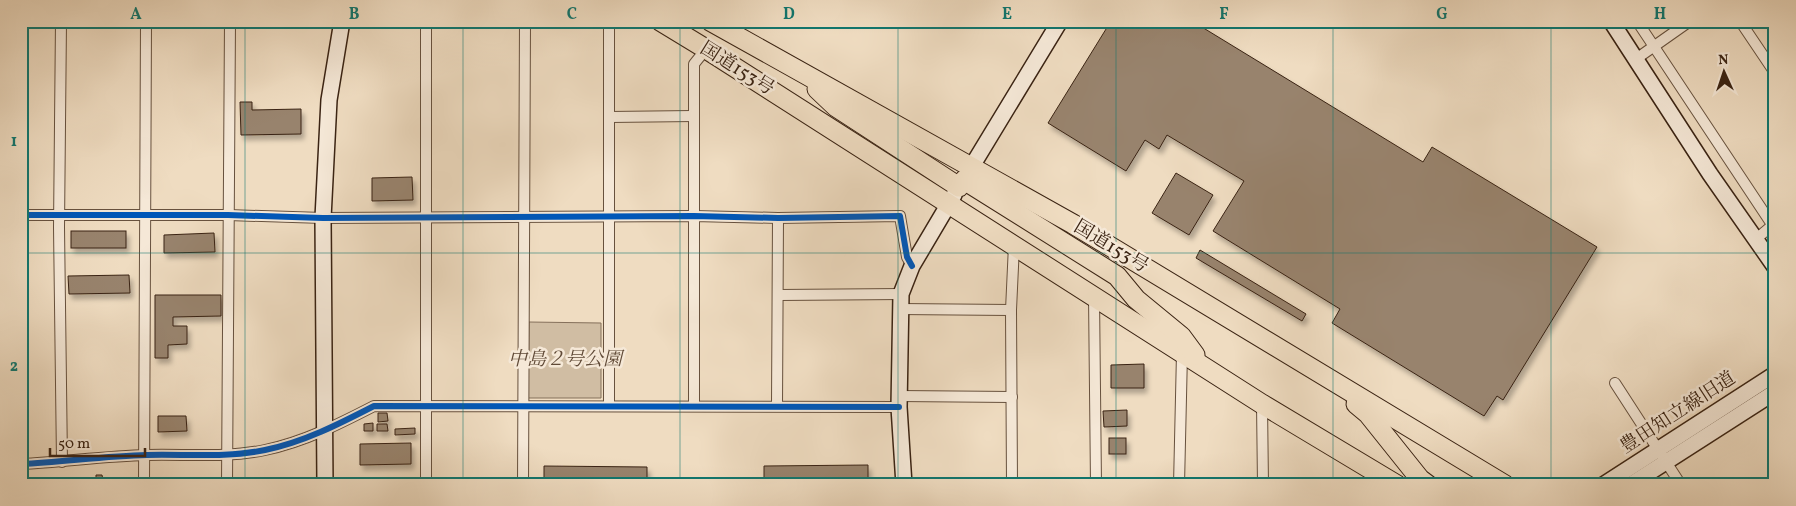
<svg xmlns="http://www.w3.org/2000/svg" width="1796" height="506" font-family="Vollkorn,'Noto Serif JP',serif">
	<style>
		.green { fill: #d0bda3; stroke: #85705b }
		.building { fill: #98836d; stroke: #3a2313; filter: url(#shadow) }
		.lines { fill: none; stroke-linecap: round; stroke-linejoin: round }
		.street-casing { stroke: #67513e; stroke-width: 12 }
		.secondary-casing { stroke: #3a2313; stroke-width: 18 }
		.highway-casing { stroke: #3a2313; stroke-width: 21 }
		.street { stroke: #f5e8d7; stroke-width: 10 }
		.secondary { stroke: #f5e8d7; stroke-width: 15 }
		.highway { stroke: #efdcc1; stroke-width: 19 }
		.cycleway-casing { stroke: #f5e8d7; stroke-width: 9 }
		.cycleway { stroke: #0057b8; stroke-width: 6 }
		.grid { fill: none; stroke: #0f766e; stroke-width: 1; stroke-opacity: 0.55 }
		.labels { text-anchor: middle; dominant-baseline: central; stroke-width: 5; stroke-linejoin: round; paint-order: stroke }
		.street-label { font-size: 19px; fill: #3a2313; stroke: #f5e8d7 }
		.park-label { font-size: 19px; font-style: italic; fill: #604a37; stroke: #f5e8d7 }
		.neatline { fill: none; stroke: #0f766e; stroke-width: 2 }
		.grid-label { font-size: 16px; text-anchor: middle; font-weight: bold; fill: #0f766e }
	</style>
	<defs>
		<filter id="shadow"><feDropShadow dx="3" dy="5" stdDeviation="2.5" flood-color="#0004"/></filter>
	</defs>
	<rect width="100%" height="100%" fill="#efdcc1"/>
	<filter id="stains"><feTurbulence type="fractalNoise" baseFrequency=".004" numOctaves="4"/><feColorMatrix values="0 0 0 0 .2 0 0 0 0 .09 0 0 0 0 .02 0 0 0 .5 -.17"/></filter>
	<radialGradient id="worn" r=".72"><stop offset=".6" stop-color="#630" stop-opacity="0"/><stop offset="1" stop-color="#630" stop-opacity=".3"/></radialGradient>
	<path class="green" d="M529 322 601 323V398H528Z"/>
	<g class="building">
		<path d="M1111 21H1192L1423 162 1432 147 1597 247 1503 400 1497 396 1484 416 1332 323 1340 309 1213 231 1244 181 1177 141 1167 135 1159 149 1145 140 1126 171 1048 123Z"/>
		<path d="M240 102H252V110L301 109V134L241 135Z"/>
		<path d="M1176 173 1213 195 1189 235 1152 213Z"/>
		<path d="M412 177 413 200 372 201V178Z"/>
		<rect x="71" y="231" width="55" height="17"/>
		<path d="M214 233 215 252 164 253V235Z"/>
		<path d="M1200 250 1306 314 1302 321 1196 258Z"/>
		<path d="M129 275 130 293 69 294 68 276Z"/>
		<path d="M155 295H221V316L173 317V326H187V344L168 345V358H155Z"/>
		<path d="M1144 364V388H1111V365Z"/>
		<path d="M1127 410V426L1104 427 1103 411Z"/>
		<path d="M378 413H387L388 421 378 422Z"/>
		<path d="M158 416H186L187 431 158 432Z"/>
		<path d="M373 423V431H364V424Z"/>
		<path d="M377 424H387L388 431H377Z"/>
		<path d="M415 428V434L395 435V429Z"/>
		<rect x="1109" y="438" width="17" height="16"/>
		<path d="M411 443V464L360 465V444Z"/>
		<path d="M868 465V485H764V466Z"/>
		<path d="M544 466 647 467V485H544Z"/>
		<path d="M96 475H102L104 485H33V480L96 479Z"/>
	</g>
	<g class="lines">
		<g class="street-casing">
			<g id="street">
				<path d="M61 21 59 227 62 462"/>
				<path d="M1637 21 1771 223 1775 224"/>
				<path d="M1740 21 1775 73"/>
				<path d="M1636 59 1690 21"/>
				<path d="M610 117 693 116"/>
				<path d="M21 215H228L323 218 694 216 778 218 900 216 907 257 912 266"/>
				<path d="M1756 239 1774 224"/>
				<path d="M779 295 901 294"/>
				<path d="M1094 296 1096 485"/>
				<path d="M899 309 1011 310 1012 485"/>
				<path d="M1011 310 1014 245"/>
				<path d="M1615 383 1681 485"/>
				<path d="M899 396 1012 397"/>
				<path d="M1262 404 1263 485"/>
				<path d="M609 405V21"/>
				<path d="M694 406V64L706 49"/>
				<path d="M777 406 778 218"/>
				<path d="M21 464C63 462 105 456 147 455 186 454 227 458 265 450 304 442 339 424 374 406L899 407"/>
				<path d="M144 485 146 21"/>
				<path d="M227 485 230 21"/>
				<path d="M426 485V21"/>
				<path d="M523 485 525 21"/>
				<path d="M1179 485 1182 353"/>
			</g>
		</g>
		<g class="secondary-casing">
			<g id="secondary">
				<path d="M1611 21 1710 174 1775 267"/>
				<path d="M966 176 1060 21"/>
				<path d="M325 485 323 218 329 100 342 21"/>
				<path d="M904 485 899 407 901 294 912 266 954 195"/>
				<path d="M1603 485 1775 374"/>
				<path d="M1630 485 1775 392"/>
			</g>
		</g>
		<g class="highway-casing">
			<g id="highway">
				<path d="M660 21 706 49 1262 404 1397 485"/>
				<path d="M710 21 1073 224 1505 485"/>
				<path d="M817 89 836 107 959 187"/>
				<path d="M964 180 1117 276 1136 299 1181 336 1195 355"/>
				<path d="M1356 404 1368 414 1420 479 1428 485"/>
			</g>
		</g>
		<use href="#street" class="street"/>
		<use href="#secondary" class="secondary"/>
		<use href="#highway" class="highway"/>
		<g class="cycleway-casing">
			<g id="cycleway">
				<path d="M21 215H228L323 218 694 216 778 218 900 216 907 257 912 266"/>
				<path d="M21 464C63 462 105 456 147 455 186 454 227 458 265 450 304 442 339 424 374 406L899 407"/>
			</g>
		</g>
		<use href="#cycleway" class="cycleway"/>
	</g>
	<path class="grid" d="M245 21V485M463 21V485M680 21V485M898 21V485M1116 21V485M1333 21V485M1551 21V485M21 253H1775"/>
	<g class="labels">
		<g class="street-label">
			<text transform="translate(737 69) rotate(32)">国道153号</text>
			<text transform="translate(1111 247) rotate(31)">国道153号</text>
			<text transform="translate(1678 413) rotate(-33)">豊田知立線旧道</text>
		</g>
		<g class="park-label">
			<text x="565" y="360">中島２号公園</text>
		</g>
	</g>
	<rect width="1796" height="506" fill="none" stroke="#efdcc1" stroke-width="55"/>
	<g transform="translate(1724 72) rotate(357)" stroke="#f5e8d7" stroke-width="4" paint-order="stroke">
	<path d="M0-4L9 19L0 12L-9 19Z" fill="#3a2313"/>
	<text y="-8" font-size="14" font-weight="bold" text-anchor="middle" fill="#3a2313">N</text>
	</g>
	<path d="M50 448v8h95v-8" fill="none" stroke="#3a2313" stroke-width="2.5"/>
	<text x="58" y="448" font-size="15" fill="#3a2313" stroke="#f5e8d7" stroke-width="4" paint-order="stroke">50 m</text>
	<rect x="28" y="28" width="1740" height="450" class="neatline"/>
	<g class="grid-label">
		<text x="136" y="19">A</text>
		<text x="354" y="19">B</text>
		<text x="572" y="19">C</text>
		<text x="789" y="19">D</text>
		<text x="1007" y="19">E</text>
		<text x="1224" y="19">F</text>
		<text x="1442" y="19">G</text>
		<text x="1660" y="19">H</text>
		<text x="14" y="146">1</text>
		<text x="14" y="371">2</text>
	</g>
	<rect width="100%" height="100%" filter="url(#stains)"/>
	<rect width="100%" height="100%" fill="url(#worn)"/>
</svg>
